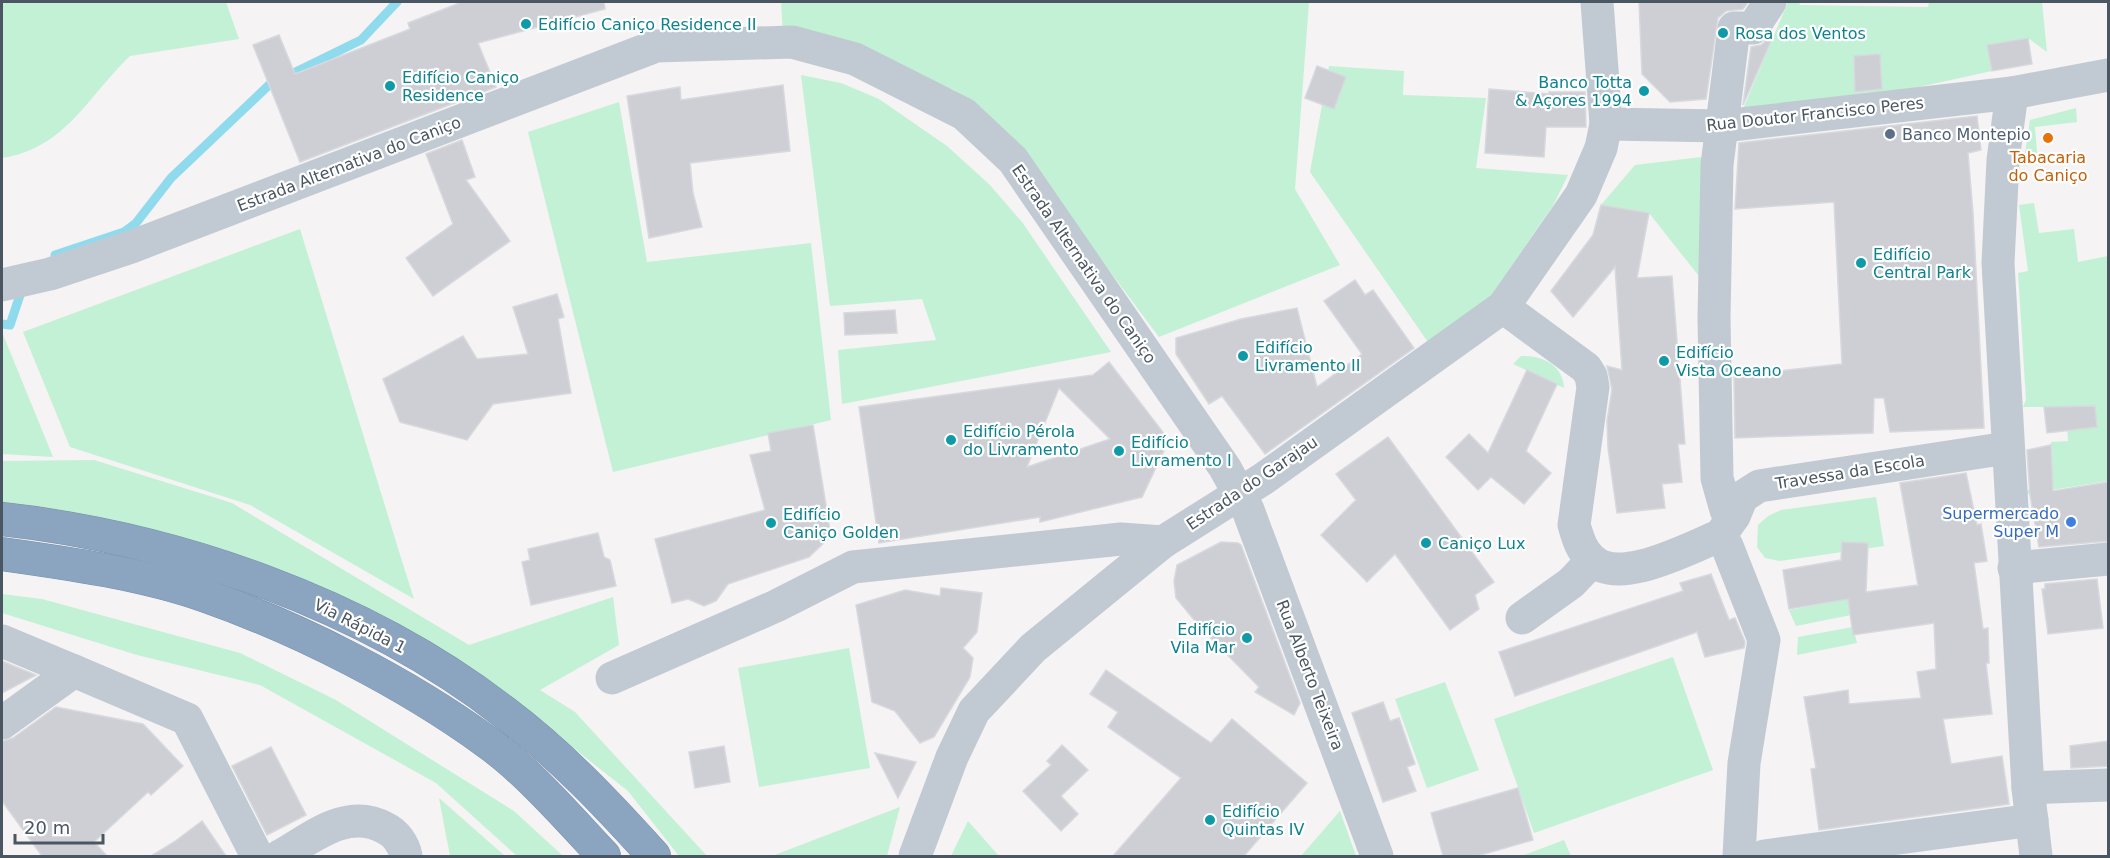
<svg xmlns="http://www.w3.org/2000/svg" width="2110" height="858" font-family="'DejaVu Sans',sans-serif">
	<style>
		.green { fill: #c3f1d5 }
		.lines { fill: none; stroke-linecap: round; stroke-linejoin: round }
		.stream { stroke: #90daee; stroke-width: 9 }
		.building { fill: #cdcfd5; stroke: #d7d9de; stroke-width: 1.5; fill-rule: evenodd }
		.highway-casing { stroke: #7690ad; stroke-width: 34 }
		.minor { stroke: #c1cad2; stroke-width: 33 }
		.highway { stroke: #8ba5c1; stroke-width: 33 }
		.culture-dot { fill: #0f9aa8; stroke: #fff; stroke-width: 2 }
		.service-dot { fill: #5c6f8a; stroke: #fff; stroke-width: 2 }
		.food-dot { fill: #e8710a; stroke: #fff; stroke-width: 2 }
		.shop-dot { fill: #3f7fe0; stroke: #fff; stroke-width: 2 }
		.labels { text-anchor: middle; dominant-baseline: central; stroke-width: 4.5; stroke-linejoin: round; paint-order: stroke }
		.culture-label { font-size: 16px; fill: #0d838f; stroke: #fff; text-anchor: start }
		.street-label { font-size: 16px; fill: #4a5661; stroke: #fff }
		.service-label { font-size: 16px; fill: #4e5e75; stroke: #fff; text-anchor: start }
		.food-label { font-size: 16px; fill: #c56008; stroke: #fff }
		.shop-label { font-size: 16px; fill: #366cbe; stroke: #fff; text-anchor: end }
	</style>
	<rect width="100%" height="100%" fill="#f5f3f3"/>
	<g class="green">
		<path d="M2 2H226L239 39 130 56C87 97 66 148 2 158Z"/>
		<path d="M781 2H1309L1295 189 1340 265 1159 337 1004 130 954 90 783 34Z"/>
		<path d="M1788 2H1799L1800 5 1928 7 1929 2H2042L2047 52 2028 38 1988 45 1992 71 1882 95 1743 109Z"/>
		<path d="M1329 66 1404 71 1403 95 1486 98 1476 168 1568 175 1554 204 1490 297 1430 345 1310 172Z"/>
		<path d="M801 75 841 83 879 99 947 146 990 185 1022 222 1111 352 842 404 838 350 936 340 922 299 830 306Z"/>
		<path d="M619 102 647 262 811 243 831 420 613 472 528 132Z"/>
		<path d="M2076 108 2077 122 2035 127 2038 164 2023 166 2030 120Z"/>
		<path d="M1718 155 1714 295 1649 213 1601 205 1635 165Z"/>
		<path d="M2034 203 2039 233 2074 229 2078 262 2108 256V481L2026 494V490L2053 489 2051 442 2068 441 2066 407H2023L2026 400 2018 273 2028 271 2019 205Z"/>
		<path d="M300 229 401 558 414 599 250 505 70 447 23 332Z"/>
		<path d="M2 332 53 457 2 454Z"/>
		<path d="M1521 356C1542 355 1563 365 1564 388L1513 364Z"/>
		<path d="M94 460 232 503 469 645 613 597 619 645 540 690 575 712 707 856H679L628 791 505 694 411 631 326 591 2 506V461Z"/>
		<path d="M1876 497 1884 546 1780 561 1765 558 1757 547 1758 525 1768 516 1781 510Z"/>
		<path d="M2 594 42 599 240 653 336 700 514 811 563 856H517L436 783 260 685 137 655 2 613Z"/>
		<path d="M1849 599 1851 615 1796 626 1789 610Z"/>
		<path d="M1853 627 1857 643 1797 655 1798 637Z"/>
		<path d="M849 648 870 768 759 787 738 668Z"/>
		<path d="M1673 657 1713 770 1534 833 1494 719Z"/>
		<path d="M1445 682 1479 770 1427 788 1395 699Z"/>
		<path d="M439 798 505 856H450Z"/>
		<path d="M900 807 887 856H772Z"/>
		<path d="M1340 811 1356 856H1301Z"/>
		<path d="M968 821 999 856H951Z"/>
		<path d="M1564 840 1571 856H1521Z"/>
	</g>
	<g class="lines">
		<g class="stream">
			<path d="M55 255 124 232 136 223 171 178 269 85 361 40 397 2"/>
			<path d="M2 324 10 325 23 286"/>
		</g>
	</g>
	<g class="building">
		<path d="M462 2H604L605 9 478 43 496 87 300 162 253 45 279 35 295 74 410 29 408 23Z"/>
		<path d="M1639 2H1748L1743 9 1726 11 1718 18 1706 99 1670 102 1642 74Z"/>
		<path d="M2028 38 2032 64 1992 71 1987 45Z"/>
		<path d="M1768 39H1772L1743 105 1751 47 1761 45Z"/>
		<path d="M1880 54 1882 89 1855 92 1854 56Z"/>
		<path d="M1317 66 1346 77 1334 109 1305 98Z"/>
		<path d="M783 85 790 151 690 163 693 193 702 227 649 238 627 96 680 87 681 100Z"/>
		<path d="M1489 89 1549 94V92H1585L1586 127H1546L1544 157 1485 153Z"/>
		<path d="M1977 116 1981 150 1968 153 1973 213 1984 428 1890 432 1884 398H1874L1873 433 1735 438 1734 376 1842 364 1834 202 1735 209 1739 143Z"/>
		<path d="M462 140 475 177 466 180 510 241 433 296 406 258 453 224 426 154Z"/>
		<path d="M1601 205 1649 213 1637 278 1672 276 1685 444H1678L1682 482 1662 484 1665 508 1617 513 1608 448 1607 421 1612 389 1607 366 1622 370 1615 267 1573 317 1551 291 1593 235Z"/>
		<path d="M1355 280 1365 295 1373 290 1414 348 1265 454 1222 396 1209 404 1176 354V338L1241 319 1297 308 1317 387 1362 354 1324 301Z"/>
		<path d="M557 294 564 317 558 319 571 393 493 404 467 440 400 422 383 379 463 336 477 359 528 354 513 307Z"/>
		<path d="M895 310 897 333 845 335 844 313Z"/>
		<path d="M1109 362 1169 440 1142 497 1040 522V517L879 543 859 407 1093 375ZM1059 388 1110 439 1027 467Z"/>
		<path d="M1527 370 1557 384 1526 451 1551 473 1524 504 1491 477 1478 490 1446 457 1469 434 1488 453Z"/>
		<path d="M2095 406 2097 427 2047 433 2044 407Z"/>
		<path d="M813 425 831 536 809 557 728 584 716 601 704 606 688 599 672 603 655 539 765 510 750 455 771 451 768 433Z"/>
		<path d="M1388 437 1494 582 1475 595 1479 609 1450 630 1395 554 1367 582 1321 535 1356 500 1336 474Z"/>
		<path d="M2051 445 2053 491 2109 482V541L2039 547 2030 495 2027 450Z"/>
		<path d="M1966 473 1977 525 1981 524 1987 561 1974 563 1983 629 1988 628 1989 663H1986L1992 714 1943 719 1951 764 2002 756 2009 804 1819 830 1811 769 1816 768 1804 697 1848 690 1849 704 1921 698 1917 672 1936 669 1934 623 1853 635 1848 599 1789 609 1783 570 1841 560 1842 542 1868 543 1866 592 1918 585 1900 483Z"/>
		<path d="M598 533 604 557 610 560 616 586 531 605 522 562 530 560 528 549Z"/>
		<path d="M1221 542 1238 543 1241 545 1300 703 1294 715 1255 692 1259 687 1200 627 1176 598 1174 581 1177 565Z"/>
		<path d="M1711 574 1729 620 1735 618 1745 642 1744 648 1705 657 1697 632 1515 696 1499 652 1683 591 1680 583Z"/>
		<path d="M2097 579 2103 628 2048 634 2042 589H2045V584Z"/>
		<path d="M941 588 982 593 977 632 963 648 973 658 970 677 934 737 920 743 895 711 872 702 856 605 905 590 940 596Z"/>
		<path d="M2 661 36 675 2 693Z"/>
		<path d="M1106 670 1211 743 1232 719 1307 783 1244 856H1113L1181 778 1108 727 1118 712 1090 694Z"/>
		<path d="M1383 702 1390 721 1399 718 1415 764 1407 767 1416 791 1383 802 1352 713Z"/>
		<path d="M56 707 143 724 183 766 151 795 148 792 94 842 107 856H42L2 801V741L13 738Z"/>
		<path d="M2109 741V766L2071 768 2070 746Z"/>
		<path d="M1062 745 1088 770 1061 796 1078 814 1061 831 1023 791 1051 765 1047 761Z"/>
		<path d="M724 746 730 782 695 788 689 752Z"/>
		<path d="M271 747 306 815 267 835 232 766Z"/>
		<path d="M875 753 916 762 898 798Z"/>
		<path d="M1518 788 1533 840 1477 856H1443L1431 813Z"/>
		<path d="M202 821 226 856H151L174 842Z"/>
	</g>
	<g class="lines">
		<g class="highway-casing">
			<g id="highway">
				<path d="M2 519C175 538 365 604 504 712 560 754 608 805 654 856"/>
				<path d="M2 554C67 563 144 574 206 596 300 629 406 683 487 742 528 771 570 820 604 856"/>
			</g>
		</g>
		<g class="minor">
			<path d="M2012 93 2003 160 1998 263 2028 788 2036 856"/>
			<path d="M1606 124 1723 126 2012 93 2108 75"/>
			<path d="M2 285 50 274 131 247 656 46 792 42 855 59 964 114 1013 160 1225 468 1248 510 1377 856"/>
			<path d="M1503 307 1586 368 1591 376 1593 387 1574 525C1578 538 1581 550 1591 559 1618 587 1689 548 1719 536"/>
			<path d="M1734 516 1726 510 1717 478 1714 318 1717 165 1734 28H1753L1770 2"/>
			<path d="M1722 533 1734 516 1742 497 1759 486 2007 448"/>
			<path d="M1719 536 1727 546 1764 640 1744 763 1739 856"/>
			<path d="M2014 568 2108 559"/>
			<path d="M1522 618 1571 583 1592 561"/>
			<path d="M2 641 74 671"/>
			<path d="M612 678 776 606 853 567 1121 539 1163 542"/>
			<path d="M2 723 74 671 187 719 257 856"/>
			<path d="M2028 788 2108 785"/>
			<path d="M280 856C312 838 347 807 385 828 396 833 404 845 406 856"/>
			<path d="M915 856 952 757 974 711 1033 648 1163 542 1263 479 1503 307 1581 195 1601 148 1606 124 1597 2"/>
			<path d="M1764 856 2032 820"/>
		</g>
		<use href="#highway" class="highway"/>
	</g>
	<g class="culture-dot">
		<circle cx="526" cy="24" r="6"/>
		<circle cx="1723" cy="33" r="6"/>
		<circle cx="390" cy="86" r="6"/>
		<circle cx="1644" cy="91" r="6"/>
		<circle cx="1861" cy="263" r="6"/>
		<circle cx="1243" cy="356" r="6"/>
		<circle cx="1664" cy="361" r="6"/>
		<circle cx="951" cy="440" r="6"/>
		<circle cx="1119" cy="451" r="6"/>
		<circle cx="771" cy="523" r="6"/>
		<circle cx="1426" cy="543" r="6"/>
		<circle cx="1247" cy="638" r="6"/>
		<circle cx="1210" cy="820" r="6"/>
	</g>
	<circle class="service-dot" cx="1890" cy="134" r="6"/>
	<circle class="food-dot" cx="2048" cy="138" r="6"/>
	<circle class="shop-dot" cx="2071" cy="522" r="6"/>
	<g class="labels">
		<g class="culture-label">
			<text x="538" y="24">Edifício Caniço Residence II</text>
			<text x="1735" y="33">Rosa dos Ventos</text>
			<text x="402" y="77">Edifício Caniço<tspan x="402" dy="18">Residence</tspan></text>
			<text x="1632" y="82" text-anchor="end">Banco Totta<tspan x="1632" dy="18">&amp; Açores 1994</tspan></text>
			<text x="1873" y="254">Edifício<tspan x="1873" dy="18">Central Park</tspan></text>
			<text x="1255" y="347">Edifício<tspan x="1255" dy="18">Livramento II</tspan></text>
			<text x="1676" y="352">Edifício<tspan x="1676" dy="18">Vista Oceano</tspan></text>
			<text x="963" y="431">Edifício Pérola<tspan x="963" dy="18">do Livramento</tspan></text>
			<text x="1131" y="442">Edifício<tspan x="1131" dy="18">Livramento I</tspan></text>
			<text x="783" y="514">Edifício<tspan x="783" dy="18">Caniço Golden</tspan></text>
			<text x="1438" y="543">Caniço Lux</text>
			<text x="1235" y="629" text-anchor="end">Edifício<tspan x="1235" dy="18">Vila Mar</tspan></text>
			<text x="1222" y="811">Edifício<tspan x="1222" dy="18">Quintas IV</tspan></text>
		</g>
		<g class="street-label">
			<text transform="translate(1815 114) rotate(-6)">Rua Doutor Francisco Peres</text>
			<text transform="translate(349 164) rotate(-21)">Estrada Alternativa do Caniço</text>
			<text transform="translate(1084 264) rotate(55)">Estrada Alternativa do Caniço</text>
			<text transform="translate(1850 472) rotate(-9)">Travessa da Escola</text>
			<text transform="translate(1252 483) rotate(-34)">Estrada do Garajau</text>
			<text transform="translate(360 626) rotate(27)">Via Rápida 1</text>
			<text transform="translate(1310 675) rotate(69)">Rua Alberto Teixeira</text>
		</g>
		<g class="service-label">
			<text x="1902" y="134">Banco Montepio</text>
		</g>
		<g class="food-label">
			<text x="2048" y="157">Tabacaria<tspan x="2048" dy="18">do Caniço</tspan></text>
		</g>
		<g class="shop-label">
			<text x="2059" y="513">Supermercado<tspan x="2059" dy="18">Super M</tspan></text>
		</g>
	</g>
	<rect width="2110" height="858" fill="none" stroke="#4a5661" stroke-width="6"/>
	<path d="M15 834v9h88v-9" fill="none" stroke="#4a5661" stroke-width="3"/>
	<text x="24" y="834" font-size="18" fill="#4a5661" stroke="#ffffff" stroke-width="4.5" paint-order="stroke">20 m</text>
</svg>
